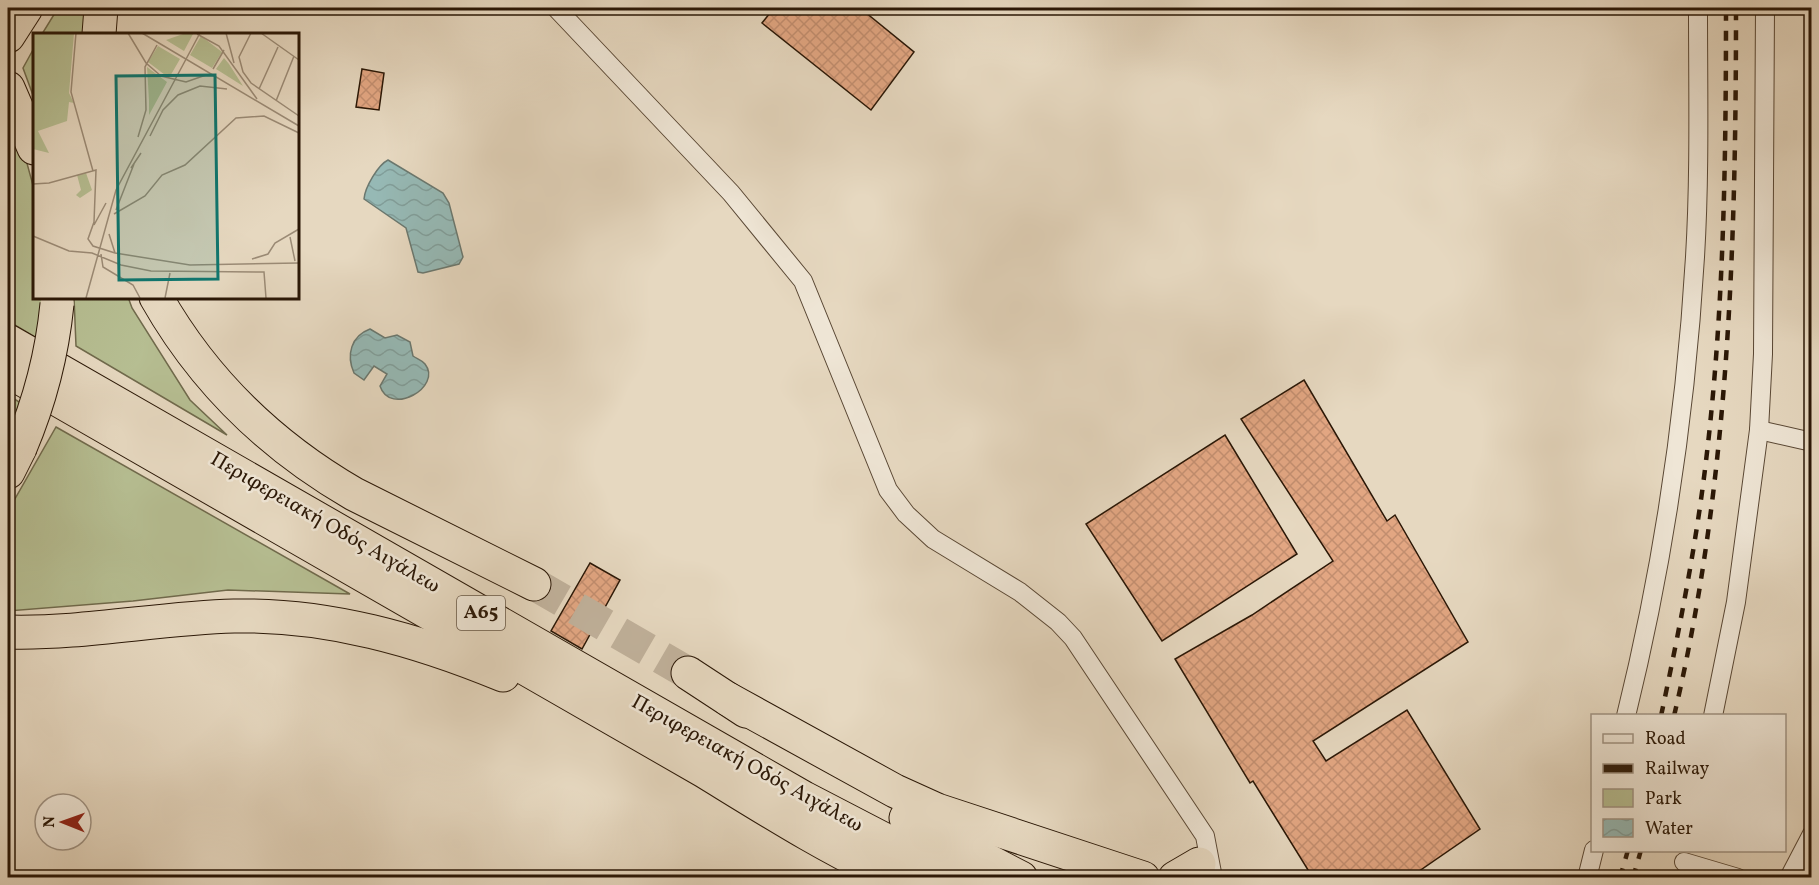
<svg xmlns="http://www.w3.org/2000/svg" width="1819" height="885" font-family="Vollkorn,serif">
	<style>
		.green { fill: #b6be92; stroke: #706a4c; stroke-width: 1.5 }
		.water { fill: url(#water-waves); stroke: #6b786f; stroke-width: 1.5 }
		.building { fill: url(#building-cross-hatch); stroke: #2a1706; stroke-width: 1.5 }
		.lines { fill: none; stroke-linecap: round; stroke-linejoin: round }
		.highway-tunnel { stroke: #c0b19b; stroke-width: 33; stroke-dasharray: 33 16; stroke-linecap: butt }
		.street-casing { stroke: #594734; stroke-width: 20 }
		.highway-casing { stroke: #2a1706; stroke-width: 35 }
		.street { stroke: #efe6d6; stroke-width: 18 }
		.highway { stroke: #e6d8c0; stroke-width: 33 }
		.rail { stroke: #2a1706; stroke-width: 4.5; stroke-dasharray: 10 10; stroke-linecap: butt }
		.highway-bridge-casing { stroke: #2a1706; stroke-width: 35; stroke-linecap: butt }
		.highway-bridge { stroke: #e6d8c0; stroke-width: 33 }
		.labels { text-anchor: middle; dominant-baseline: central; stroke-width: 5; stroke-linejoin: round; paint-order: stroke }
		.shield { fill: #efe6d6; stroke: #655544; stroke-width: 1.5 }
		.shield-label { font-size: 20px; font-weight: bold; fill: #2a1706 }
		.street-label { font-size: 21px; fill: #2a1706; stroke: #efe6d6 }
		.inset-road { fill: none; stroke: #9b8b76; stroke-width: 1.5 }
		.view { fill: #0f766e; fill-opacity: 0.15; stroke: #0f766e; stroke-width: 3 }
		.inset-edge { fill: none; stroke: #2a1706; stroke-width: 3 }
	</style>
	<defs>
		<pattern id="water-waves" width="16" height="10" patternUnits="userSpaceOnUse" patternTransform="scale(1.5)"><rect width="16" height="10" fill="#96b9b5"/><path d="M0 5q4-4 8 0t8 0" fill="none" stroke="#819e9a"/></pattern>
		<pattern id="building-cross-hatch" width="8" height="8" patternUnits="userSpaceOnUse" patternTransform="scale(1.5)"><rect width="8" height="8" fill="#e2a682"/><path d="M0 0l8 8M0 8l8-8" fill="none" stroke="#c28e6f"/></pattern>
	</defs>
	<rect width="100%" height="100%" fill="#e6d8c0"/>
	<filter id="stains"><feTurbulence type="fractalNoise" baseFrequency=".00333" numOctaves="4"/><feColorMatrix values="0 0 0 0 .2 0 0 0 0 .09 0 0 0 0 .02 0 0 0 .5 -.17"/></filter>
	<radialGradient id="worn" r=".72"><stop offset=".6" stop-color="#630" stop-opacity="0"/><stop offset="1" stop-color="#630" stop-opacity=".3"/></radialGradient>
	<g class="green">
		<path d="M58 8H87L85 34H42Z"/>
		<path d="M34 48V98L23 68Z"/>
		<path d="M8 114 25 156 34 189V297H45L40 340 8 321Z"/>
		<path d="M74 297H128L132 308 190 400 227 435 76 346Z"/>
		<path d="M8 395 24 405 8 444Z"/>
		<path d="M56 427 350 594 228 590 133 601 8 611V511Z"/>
	</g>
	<g class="water">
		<path d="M388 160 443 193 449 203 463 257 459 264 423 273 418 272 406 228 364 199C365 187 378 165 388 160Z"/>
		<path d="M370 329 385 338 397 335 410 342 413 356C417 359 422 360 425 364 443 387 390 417 380 386L387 374 374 366 364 380 354 373C346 355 351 336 370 329Z"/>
	</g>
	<g class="building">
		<path d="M774 8H860L914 52 871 110 762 23Z"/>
		<path d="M362 69 384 73 379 110 356 107Z"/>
		<path d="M1304 380 1387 521 1395 515 1468 642 1313 741 1326 761 1407 710 1480 829 1409 878H1313L1253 781 1250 783 1175 659 1252 615 1333 561 1241 419Z"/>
		<path d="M1225 435 1297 554 1162 641 1086 524Z"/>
		<path d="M590 563 620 580 582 649 551 631Z"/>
	</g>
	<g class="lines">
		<path class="highway-tunnel" d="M534 584 688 673"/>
		<g class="street-casing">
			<g id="street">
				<path d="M556 8 731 193 803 281 888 490 906 514 933 539 1020 592 1058 622 1073 638 1205 836 1213 878"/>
				<path d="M1759 430 1812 442"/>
				<path d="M1626 716C1663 566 1686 411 1695 257 1700 175 1698 90 1698 8"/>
				<path d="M1713 716 1736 602 1759 430 1763 354 1765 8"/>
				<path d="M1684 862 1738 878"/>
				<path d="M1587 878 1594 850"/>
				<path d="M1789 878 1812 834"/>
			</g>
		</g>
		<g class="highway-casing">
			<g id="highway">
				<path d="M99 34 101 8"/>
				<path d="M8 36 26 8"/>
				<path d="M8 88 34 148"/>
				<path d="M156 297C203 380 271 446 354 494L534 584"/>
				<path d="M8 341 804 798 958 878"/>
				<path d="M8 371 704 771C766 809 827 848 893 878"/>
				<path d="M8 472 20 448"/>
				<path d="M8 632C84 634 158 618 234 616 328 614 418 640 503 675"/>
				<path d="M688 673 746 711"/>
				<path d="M728 699 895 791 937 810 1143 878"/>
				<path d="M906 818 1021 878"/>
				<path d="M1175 878 1199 864"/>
			</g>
		</g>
		<use href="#street" class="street"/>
		<use href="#highway" class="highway"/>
		<g class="rail">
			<path d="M1661 716C1679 631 1696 546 1706 461 1724 311 1726 159 1726 8"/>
			<path d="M1674 716C1729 484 1736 244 1736 8"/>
			<path d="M1620 878 1628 850"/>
			<path d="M1633 878 1641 850"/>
		</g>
		<g class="highway-bridge-casing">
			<path id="highway-bridge" d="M20 448C40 401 52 355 57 304"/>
		</g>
		<use href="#highway-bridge" class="highway-bridge"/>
	</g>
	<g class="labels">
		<rect class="shield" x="457" y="596" width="48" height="34" rx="4.5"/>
		<g class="shield-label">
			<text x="481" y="613">Α65</text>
		</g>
		<g class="street-label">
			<text transform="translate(325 523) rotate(30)">Περιφερειακή Οδός Αιγάλεω</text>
			<text transform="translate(747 764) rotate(29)">Περιφερειακή Οδός Αιγάλεω</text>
		</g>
	</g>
	<g transform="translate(33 33)">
		<rect width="266" height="266" fill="#e6d8c0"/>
		<path d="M0 0H41L36 60 41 70 36 69 34 88 5 98 16 120 0 116ZM150 1H160L151 18 133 7ZM168 3 189 19 179 35 157 22ZM125 13 147 26 136 45 115 29ZM191 25 196 31 210 53 183 36ZM114 34 134 49 116 82V68ZM53 140 59 157 47 165 43 162 48 157 44 142Z" fill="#b6be92"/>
		<path class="inset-road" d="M43 0 38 59 60 138M95 0 113 30 128 43 153 49 173 42M109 0 266 93M193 0 201 30M218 0 206 24 210 39 218 50 266 83M228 0 266 27M164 1 186 13 224 66M180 36 191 17M226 56 245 14M243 68 261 23M117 103 130 77 145 62 167 53 194 56M105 104 113 77 112 34 124 12M98 135 108 120M0 151 16 150 63 137 61 189 55 206 60 213 82 220 157 232 266 230M83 177 101 131M81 181 112 163 129 142 152 132 203 85 231 83 266 100M61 192 73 170M76 201 82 220M0 203 36 218 59 220 88 232 118 238 231 239 233 265M257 204 262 228M68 221 70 234 100 252 107 265M219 226 235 221 242 210 266 196M53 265 83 157 167 0M132 265 137 240"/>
		<path class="view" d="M182 42 185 246 86 247 83 43Z"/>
		<rect width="266" height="266" class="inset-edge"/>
	</g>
	<rect width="1819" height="885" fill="none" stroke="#e6d8c0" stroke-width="30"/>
	<rect x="9" y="9" width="1801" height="867" fill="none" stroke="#2a1706" stroke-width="3"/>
	<rect x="15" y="15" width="1789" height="855" fill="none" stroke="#2a1706" stroke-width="1.5"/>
	<rect x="1591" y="714" width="195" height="138" fill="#efe6d6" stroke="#a09383" stroke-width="1.5"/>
	<rect x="1603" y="734" width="30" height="9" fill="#efe6d6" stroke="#a09383" stroke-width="1.5"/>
	<text x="1645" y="744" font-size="18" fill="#2a1706">Road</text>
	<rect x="1603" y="764" width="30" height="9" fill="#2a1706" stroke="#a09383" stroke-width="1.5"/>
	<text x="1645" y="774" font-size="18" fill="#2a1706">Railway</text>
	<rect x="1603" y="789" width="30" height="18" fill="#b6be92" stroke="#a09383" stroke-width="1.5"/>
	<text x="1645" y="804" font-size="18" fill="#2a1706">Park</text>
	<rect x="1603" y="819" width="30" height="18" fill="url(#water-waves)" stroke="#a09383" stroke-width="1.5"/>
	<text x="1645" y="834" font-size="18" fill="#2a1706">Water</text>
	<g transform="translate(63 822) rotate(271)"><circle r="28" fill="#efe6d6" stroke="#a09383" stroke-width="1.5"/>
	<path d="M0-4.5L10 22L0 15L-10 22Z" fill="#8f2418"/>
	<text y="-9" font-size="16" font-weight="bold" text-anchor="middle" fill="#2a1706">N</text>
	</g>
	<rect width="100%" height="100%" filter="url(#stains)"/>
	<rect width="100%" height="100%" fill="url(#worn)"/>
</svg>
